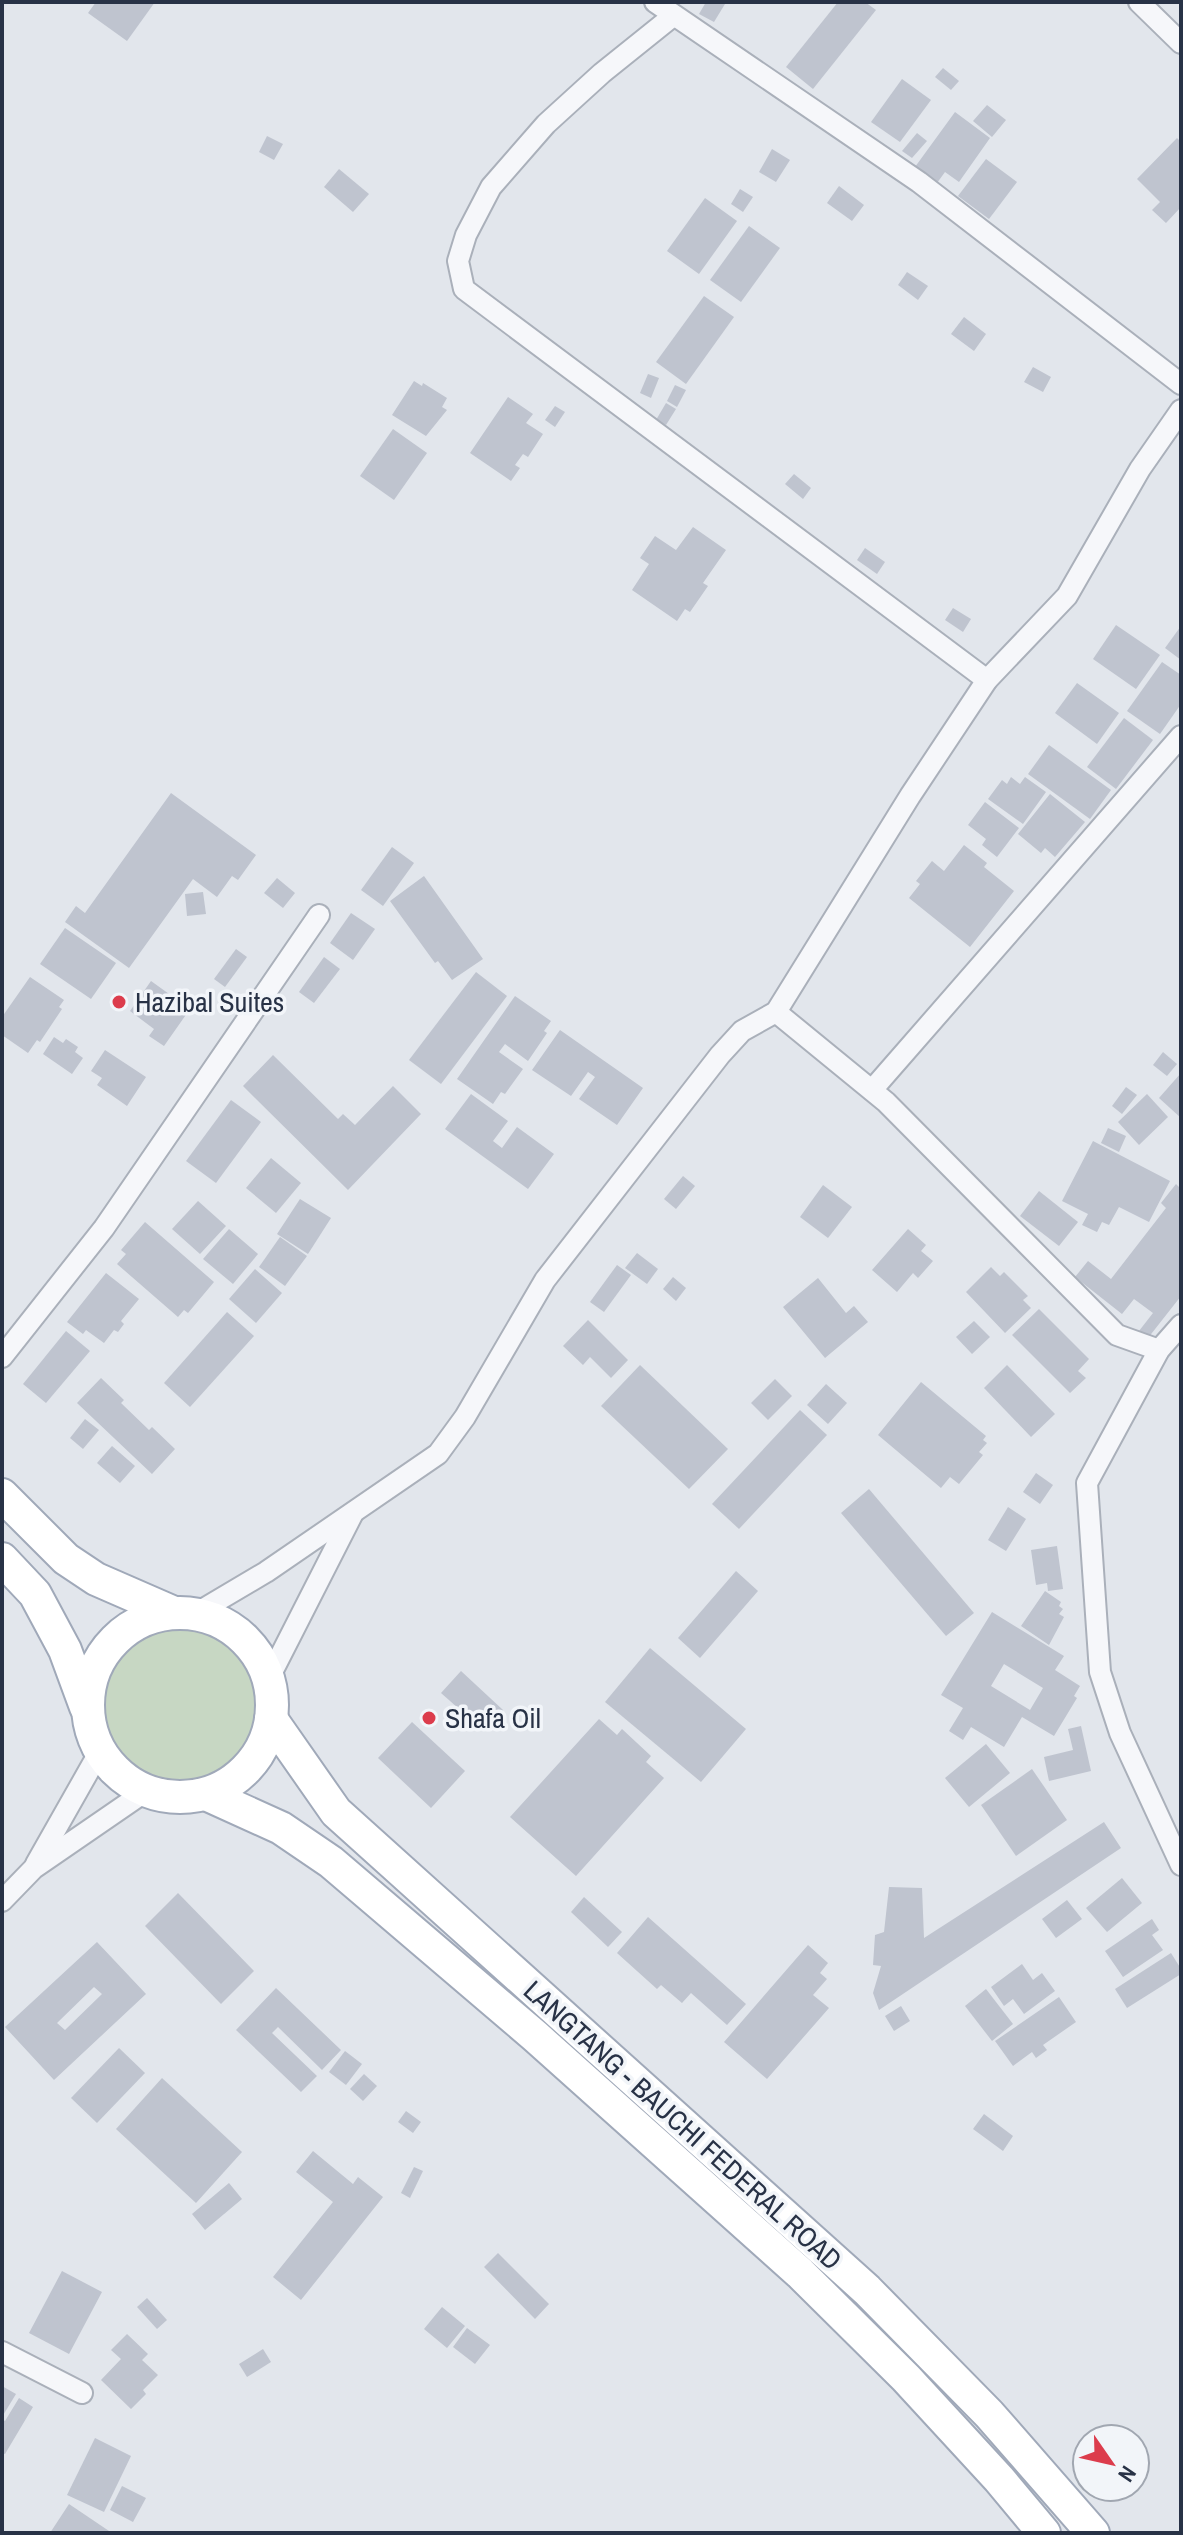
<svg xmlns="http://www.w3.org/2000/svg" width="1183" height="2535" font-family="'Archivo Narrow',sans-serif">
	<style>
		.green { fill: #c7d7c3 }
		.building { fill: #bfc4cf; fill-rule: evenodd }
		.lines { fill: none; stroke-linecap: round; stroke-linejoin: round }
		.street-casing { stroke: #aab0ba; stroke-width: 24 }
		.primary-casing { stroke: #a0a9b9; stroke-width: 36 }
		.street { stroke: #f6f7fa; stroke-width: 20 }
		.primary { stroke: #fff; stroke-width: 32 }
		.poi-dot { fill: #dc3c4c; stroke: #f2f5f9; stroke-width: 3 }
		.labels { text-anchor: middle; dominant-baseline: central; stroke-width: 7; stroke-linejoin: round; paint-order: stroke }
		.poi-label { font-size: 28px; fill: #283246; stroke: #f2f5f9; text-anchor: start }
		.street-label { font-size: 28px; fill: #283246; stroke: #f2f5f9 }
	</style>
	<rect width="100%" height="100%" fill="#e2e6ec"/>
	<circle class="green" cx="180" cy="1705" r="81"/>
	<g class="building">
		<path d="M96 2H155L127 41 88 13Z"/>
		<path d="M706 2 725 4 714 22 699 14Z"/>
		<path d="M838 2H865L876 10 813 89 786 67Z"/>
		<path d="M943 68 959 81 951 90 935 77Z"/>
		<path d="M902 79 931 100 900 142 871 122Z"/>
		<path d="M987 105 1006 120 992 137 973 121Z"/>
		<path d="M955 112 990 138 959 182 945 172 937 183 915 167Z"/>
		<path d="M917 133 927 141 912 158 902 151Z"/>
		<path d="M267 136 283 144 274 160 259 152Z"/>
		<path d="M1177 138 1181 142V207L1166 223 1152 210 1160 202 1137 179Z"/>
		<path d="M772 149 790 160 776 182 759 172Z"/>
		<path d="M986 159 1017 182 989 219 958 196Z"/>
		<path d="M339 169 369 194 353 212 324 187Z"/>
		<path d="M839 186 864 205 852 221 827 203Z"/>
		<path d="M740 189 753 197 743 212 731 204Z"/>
		<path d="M705 198 737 221 699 274 667 251Z"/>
		<path d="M749 226 780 248 741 302 710 280Z"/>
		<path d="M907 272 928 286 918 300 898 285Z"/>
		<path d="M704 296 734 317 686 384 656 362Z"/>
		<path d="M964 317 986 334 974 351 951 334Z"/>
		<path d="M1033 367 1051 377 1043 392 1024 382Z"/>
		<path d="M648 374 659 378 651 398 640 393Z"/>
		<path d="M414 381 422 386 423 383 447 398 442 407 447 410 426 436 392 415Z"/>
		<path d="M675 385 686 390 677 407 667 401Z"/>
		<path d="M508 397 533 414 526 423 543 434 528 457 523 454 515 465 520 468 511 481 470 453Z"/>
		<path d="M666 403 676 409 666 425 656 420Z"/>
		<path d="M555 406 565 412 555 427 545 420Z"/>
		<path d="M393 429 427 453 394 500 360 476Z"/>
		<path d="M794 474 811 488 803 499 785 484Z"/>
		<path d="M693 527 726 550 703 583 708 586 690 612 685 609 677 621 632 590 649 564 640 558 655 536 676 550Z"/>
		<path d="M865 548 885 562 877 574 857 560Z"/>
		<path d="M953 608 971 619 963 632 945 620Z"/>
		<path d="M1116 625 1160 655 1136 689 1093 659Z"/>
		<path d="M1181 626V660L1165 648Z"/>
		<path d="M1162 662 1181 675V704L1160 734 1127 711Z"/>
		<path d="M1077 683 1119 713 1097 744 1055 713Z"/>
		<path d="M1124 718 1153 740 1116 789 1087 767Z"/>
		<path d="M1049 745 1111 790 1090 819 1028 774Z"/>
		<path d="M1011 777 1020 784 1025 777 1046 792 1023 824 988 799 1002 780 1007 784Z"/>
		<path d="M171 793 256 855 238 880 232 876 217 897 193 879 129 968 65 922 76 906 85 913Z"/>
		<path d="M1050 794 1085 822 1055 857 1045 848 1041 853 1018 834Z"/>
		<path d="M985 802 1019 828 997 857 982 845 986 839 968 825Z"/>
		<path d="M964 845 987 863 984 867 1014 891 970 947 909 898 920 884 916 881 932 861 944 871Z"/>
		<path d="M392 847 414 863 383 906 361 890Z"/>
		<path d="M424 876 483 959 452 980 438 961 435 963 390 901Z"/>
		<path d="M277 878 295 893 283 908 264 893Z"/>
		<path d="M203 892 206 914 187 916 185 894Z"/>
		<path d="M351 913 375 929 353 960 330 943Z"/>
		<path d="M65 928 116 963 91 999 40 964Z"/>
		<path d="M236 949 247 957 225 987 214 979Z"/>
		<path d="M324 957 340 969 314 1003 299 992Z"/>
		<path d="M476 972 507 996 441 1084 409 1060Z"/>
		<path d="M30 977 64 1000 59 1007 62 1009 40 1042 37 1040 28 1053 2 1035V1017Z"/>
		<path d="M151 981 190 1009 164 1046 149 1036 154 1029 130 1011Z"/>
		<path d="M515 996 551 1021 544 1031 547 1033 528 1061 505 1044 499 1052 523 1069 505 1094 501 1092 493 1104 457 1079Z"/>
		<path d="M560 1030 643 1088 617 1125 579 1099 595 1077 588 1072 571 1096 532 1070Z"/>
		<path d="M54 1037 63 1043 66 1039 78 1047 75 1052 83 1058 72 1074 43 1054Z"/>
		<path d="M105 1050 146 1077 127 1106 97 1085 102 1078 91 1071Z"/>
		<path d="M1163 1052 1177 1064 1167 1076 1153 1065Z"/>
		<path d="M273 1055 338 1119 343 1114 355 1125 393 1086 421 1114 348 1190 243 1086Z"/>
		<path d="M1181 1073V1118L1159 1098Z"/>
		<path d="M1126 1087 1137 1095 1122 1114 1112 1106Z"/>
		<path d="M471 1094 508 1121 493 1141 502 1148 517 1127 554 1154 528 1189 445 1129Z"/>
		<path d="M1147 1094 1168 1117 1139 1145 1118 1122Z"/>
		<path d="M231 1100 261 1122 216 1183 186 1161Z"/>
		<path d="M1108 1128 1126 1136 1119 1152 1101 1143Z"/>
		<path d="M1093 1141 1170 1181 1149 1222 1119 1207 1109 1225 1102 1222 1097 1232 1082 1225 1088 1214 1062 1201Z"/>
		<path d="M271 1158 301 1183 276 1213 246 1188Z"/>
		<path d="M683 1176 695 1186 676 1209 664 1199Z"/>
		<path d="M1176 1184 1181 1189V1296L1148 1338 1139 1331 1153 1313 1134 1299 1122 1314 1075 1277 1088 1261 1111 1279 1166 1208 1161 1203Z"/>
		<path d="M823 1185 852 1207 828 1238 800 1217Z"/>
		<path d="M1039 1191 1078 1222 1059 1246 1020 1216Z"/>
		<path d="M300 1199 331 1218 308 1254 277 1234Z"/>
		<path d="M198 1201 226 1226 200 1254 172 1229Z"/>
		<path d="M145 1222 214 1282 188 1313 184 1310 178 1317 117 1264 126 1254 121 1250Z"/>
		<path d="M229 1229 258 1254 233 1284 203 1259Z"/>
		<path d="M908 1229 926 1245 921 1251 933 1261 918 1278 913 1273 897 1292 872 1270Z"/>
		<path d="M280 1237 307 1256 285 1286 259 1267Z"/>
		<path d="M637 1253 658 1269 647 1284 625 1268Z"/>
		<path d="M617 1265 631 1275 604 1312 590 1302Z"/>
		<path d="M991 1267 1000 1276 1004 1272 1028 1296 1023 1300 1031 1308 1005 1333 966 1292Z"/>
		<path d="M255 1269 282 1293 256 1323 229 1299Z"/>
		<path d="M106 1273 139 1299 121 1321 124 1324 118 1332 114 1330 104 1343 86 1330 83 1334 67 1322Z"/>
		<path d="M673 1277 686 1288 676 1301 663 1289Z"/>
		<path d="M818 1278 846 1313 854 1306 868 1322 825 1358 783 1307Z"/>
		<path d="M1039 1309 1089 1359 1078 1371 1086 1378 1070 1393 1012 1335Z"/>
		<path d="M227 1312 254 1336 190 1407 164 1383Z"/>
		<path d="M588 1320 628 1360 611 1378 590 1357 583 1365 563 1346Z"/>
		<path d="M974 1321 990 1337 972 1354 956 1337Z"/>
		<path d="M66 1331 90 1351 46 1403 23 1384Z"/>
		<path d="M640 1365 728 1449 689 1489 601 1406Z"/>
		<path d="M1007 1365 1055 1414 1031 1437 984 1388Z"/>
		<path d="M101 1378 124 1400 121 1403 149 1430 152 1427 175 1449 152 1474 77 1403Z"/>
		<path d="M775 1379 792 1396 768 1420 751 1403Z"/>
		<path d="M921 1382 986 1436 983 1440 987 1443 979 1452 983 1455 959 1484 950 1477 941 1488 878 1435Z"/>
		<path d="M826 1384 847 1403 828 1424 807 1405Z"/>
		<path d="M800 1410 827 1435 739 1529 712 1504Z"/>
		<path d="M85 1419 99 1430 83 1449 70 1438Z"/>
		<path d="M112 1446 135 1466 120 1483 97 1463Z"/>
		<path d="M1036 1473 1053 1485 1040 1504 1023 1492Z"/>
		<path d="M869 1489 974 1613 946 1636 841 1513Z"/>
		<path d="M1008 1507 1026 1519 1006 1551 988 1540Z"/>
		<path d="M1057 1546 1063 1589 1048 1591 1047 1583 1036 1585 1031 1550Z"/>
		<path d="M736 1571 758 1591 700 1658 678 1638Z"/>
		<path d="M1045 1591 1061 1602 1059 1606 1063 1609 1059 1614 1064 1617 1049 1645 1021 1626Z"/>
		<path d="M992 1612 1064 1656 1055 1670 1080 1686 1074 1696 1077 1698 1054 1736 1022 1717 1004 1747 971 1727 963 1740 949 1731 963 1708 941 1695ZM1004 1664 1043 1688 1030 1710 991 1686Z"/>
		<path d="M650 1648 746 1729 701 1782 605 1702Z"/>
		<path d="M461 1671 503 1710 484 1731 441 1693Z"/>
		<path d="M599 1719 617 1735 622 1729 651 1756 646 1762 664 1778 576 1876 510 1817Z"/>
		<path d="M412 1722 465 1771 431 1808 378 1758Z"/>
		<path d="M1081 1726 1091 1771 1049 1781 1044 1757 1073 1750 1068 1729Z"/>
		<path d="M986 1744 1010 1773 969 1807 945 1778Z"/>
		<path d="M1032 1769 1067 1820 1016 1856 981 1805Z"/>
		<path d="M1104 1822 1121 1848 879 2010 873 1993 881 1966 873 1965 875 1935 884 1932 889 1887 922 1888 924 1938Z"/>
		<path d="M1122 1878 1142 1903 1107 1932 1086 1908Z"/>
		<path d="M178 1893 254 1971 221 2004 145 1926Z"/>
		<path d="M584 1897 622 1932 608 1947 571 1912Z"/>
		<path d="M1067 1900 1082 1919 1056 1938 1042 1919Z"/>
		<path d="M648 1917 746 2004 727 2025 691 1993 682 2003 661 1985 657 1989 617 1953Z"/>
		<path d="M1152 1919 1159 1930 1152 1935 1163 1950 1123 1977 1105 1951Z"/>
		<path d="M97 1942 146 1994 54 2080 5 2027ZM94 1987 102 1994 65 2030 57 2023Z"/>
		<path d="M808 1945 828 1963 820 1973 827 1979 813 1995 829 2008 767 2079 724 2042Z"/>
		<path d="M1171 1953 1181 1969V1974L1127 2008 1115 1989Z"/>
		<path d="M1022 1964 1033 1980 1042 1973 1055 1991 1024 2014 1013 1999 1004 2006 991 1987Z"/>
		<path d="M276 1988 341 2050 322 2070 278 2027 272 2033 317 2076 301 2092 236 2030Z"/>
		<path d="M986 1989 1013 2024 992 2041 965 2006Z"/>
		<path d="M1059 1997 1076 2022 1043 2045 1047 2050 1036 2058 1032 2052 1013 2066 995 2041Z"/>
		<path d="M901 2006 910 2021 894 2031 885 2016Z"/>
		<path d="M119 2048 145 2073 97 2123 71 2098Z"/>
		<path d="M345 2051 362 2064 346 2085 329 2072Z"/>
		<path d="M364 2074 377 2086 363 2101 350 2089Z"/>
		<path d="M162 2078 242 2152 196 2203 116 2129Z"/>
		<path d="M406 2111 421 2122 413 2133 398 2122Z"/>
		<path d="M984 2114 1013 2136 1003 2151 973 2129Z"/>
		<path d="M313 2151 353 2184 358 2177 383 2197 301 2300 273 2277 333 2202 296 2172Z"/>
		<path d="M414 2167 423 2171 410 2198 401 2193Z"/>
		<path d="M229 2183 242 2199 205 2230 192 2214Z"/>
		<path d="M498 2253 549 2304 535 2319 484 2267Z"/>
		<path d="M62 2271 102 2292 69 2354 29 2333Z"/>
		<path d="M147 2298 167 2320 157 2329 137 2307Z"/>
		<path d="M442 2307 465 2326 447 2348 424 2329Z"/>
		<path d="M467 2328 490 2345 475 2364 453 2347Z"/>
		<path d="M127 2334 148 2354 142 2360 158 2375 143 2390 146 2394 131 2409 101 2380 121 2359 111 2350Z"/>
		<path d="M263 2349 271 2362 247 2377 239 2364Z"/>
		<path d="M2 2386 16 2394 2 2417Z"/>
		<path d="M19 2398 33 2407 5 2454 2 2453V2419L5 2421Z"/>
		<path d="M95 2438 131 2456 104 2512 67 2495Z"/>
		<path d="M122 2486 146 2498 133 2522 110 2510Z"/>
		<path d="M69 2504 112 2533H50Z"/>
	</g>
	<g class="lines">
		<g class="street-casing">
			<g id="street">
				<path d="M655 2 919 182 1181 384"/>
				<path d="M1139 2 1181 43"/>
				<path d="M673 16 602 73 546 124 491 187 466 235 458 261 464 289 987 680"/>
				<path d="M776 1012 886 1102 1117 1335 1159 1350"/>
				<path d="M872 1090 1181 736"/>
				<path d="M1181 1325 1159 1350 1087 1483 1100 1672 1120 1733 1181 1865"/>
				<path d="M2 1357 104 1228 319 915"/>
				<path d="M195 1614 266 1572 438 1454 465 1417 545 1280 720 1055 742 1031 776 1012 910 796 987 680 1067 596 1140 469 1181 410"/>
				<path d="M269 1678 352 1515"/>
				<path d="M36 1864 100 1751"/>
				<path d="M2 1901 34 1868 146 1791"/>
				<path d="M2 2352 82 2393"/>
			</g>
		</g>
		<g class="primary-casing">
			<g id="primary">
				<path d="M2 1495 66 1559 96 1579 174 1613"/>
				<path d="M2 1559 35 1594 65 1650 86 1707"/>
				<circle cx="180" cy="1705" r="92"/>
				<path d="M271 1719 336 1812 867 2290 989 2414 1093 2533"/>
				<path d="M206 1794 281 1828 331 1862 535 2036 800 2273 906 2378 999 2479 1044 2533"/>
			</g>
		</g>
		<use href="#street" class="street"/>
		<use href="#primary" class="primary"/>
	</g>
	<g class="poi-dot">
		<circle cx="119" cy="1002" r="8"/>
		<circle cx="429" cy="1718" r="8"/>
	</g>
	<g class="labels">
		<g class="poi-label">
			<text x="135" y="1002">Hazibal Suites</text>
			<text x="445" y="1718">Shafa Oil</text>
		</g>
		<g class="street-label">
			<text transform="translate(683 2125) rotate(42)">LANGTANG - BAUCHI FEDERAL ROAD</text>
		</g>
	</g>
	<rect width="1183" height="2535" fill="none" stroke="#283246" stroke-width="8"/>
	<g transform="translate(1111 2463) rotate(124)"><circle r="38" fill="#f2f5f9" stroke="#a1a7b1" stroke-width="2"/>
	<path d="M0-6L14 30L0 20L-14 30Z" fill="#dc3c4c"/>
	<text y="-12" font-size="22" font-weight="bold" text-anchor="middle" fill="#283246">N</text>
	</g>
</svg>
